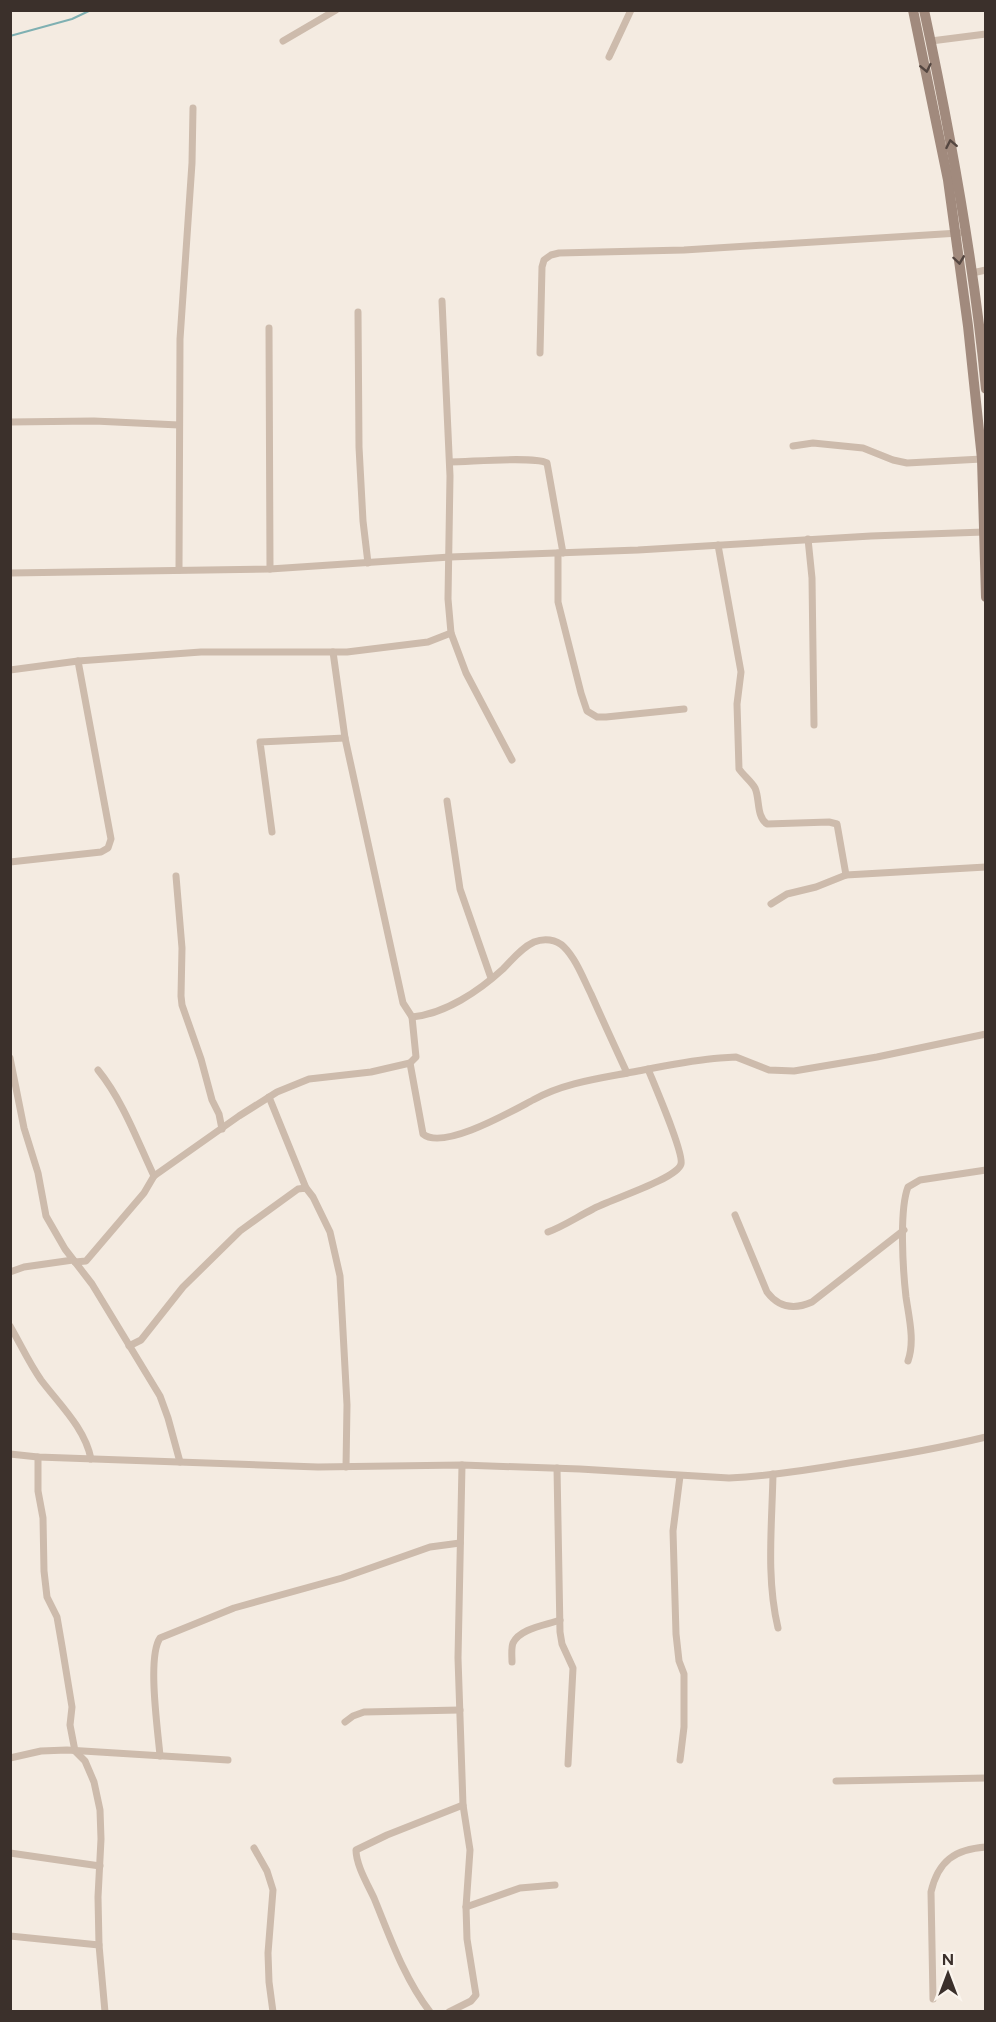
<svg xmlns="http://www.w3.org/2000/svg" width="996" height="2022" font-family="Figtree,sans-serif">
	<style>
		.lines { fill: none; stroke-linecap: round; stroke-linejoin: round }
		.stream { stroke: #7fb0b2; stroke-width: 2 }
		.minor { stroke: #cdbbac; stroke-width: 7 }
		.secondary { stroke: #a18a7d; stroke-width: 10 }
		.oneway { stroke: #544640 }
	</style>
	<rect width="100%" height="100%" fill="#f4ebe1"/>
	<g class="lines">
		<path class="stream" d="M10 36 72 19 91 10"/>
		<g class="minor">
			<path d="M283 41 336 10"/>
			<path d="M931 41 986 34"/>
			<path d="M609 57 631 10"/>
			<path d="M972 273 986 270"/>
			<path d="M358 312 359 447 363 521 368 563"/>
			<path d="M269 328 270 569"/>
			<path d="M540 353 542 267 544 260 551 255 559 253 684 250 959 233"/>
			<path d="M10 422 94 421 179 425"/>
			<path d="M793 446 813 443 863 448 893 460 907 463 982 459"/>
			<path d="M450 462C470 462 533 456 547 463L563 553"/>
			<path d="M808 539 812 578 814 725"/>
			<path d="M718 545 741 672 737 704 739 769C744 776 751 781 755 788 760 799 756 816 767 824L829 822 837 824 846 875"/>
			<path d="M558 553V602L581 693 587 711 597 717H606L684 709"/>
			<path d="M179 570 180 339 192 163 193 108"/>
			<path d="M10 573 270 569 450 557 638 550 871 536 984 532"/>
			<path d="M451 633 466 673 512 760"/>
			<path d="M10 670 78 661 201 652H347L428 642 451 633 448 599 450 476 442 301"/>
			<path d="M447 801 460 889 491 978"/>
			<path d="M272 832 260 742 345 738"/>
			<path d="M10 862 101 852 108 848 111 839 78 661"/>
			<path d="M176 876 182 948 181 996 182 1005 201 1059 212 1100 219 1114 222 1129"/>
			<path d="M771 904 787 894 816 887 846 875 986 867"/>
			<path d="M412 1017C445 1014 479 991 503 969 513 959 521 948 534 942 544 938 556 939 564 947 576 959 583 978 591 994 603 1021 615 1047 627 1073"/>
			<path d="M10 1058 24 1128 38 1173 46 1216 65 1249 92 1284 160 1396 168 1418 180 1462"/>
			<path d="M410 1063 423 1134C443 1151 512 1111 533 1100 565 1082 603 1078 638 1071 665 1066 692 1060 720 1058L736 1057 769 1070 794 1071 877 1057 986 1034"/>
			<path d="M98 1070C123 1101 137 1140 154 1176"/>
			<path d="M269 1097 306 1188"/>
			<path d="M735 1215 767 1292C779 1308 794 1310 812 1302L904 1230"/>
			<path d="M548 1232C564 1226 577 1217 593 1209 609 1200 677 1179 681 1164 684 1153 654 1084 648 1069"/>
			<path d="M75 1262 86 1261 144 1193 154 1176 239 1116 277 1092 309 1079 371 1072 410 1063 416 1057 412 1017 403 1003 345 738 333 652"/>
			<path d="M10 1272 24 1267 73 1260"/>
			<path d="M10 1326C21 1345 29 1363 41 1380 59 1404 85 1428 91 1459"/>
			<path d="M129 1346 141 1340 183 1287 240 1231 298 1189 306 1188 313 1197 330 1232 340 1276 347 1405 346 1467"/>
			<path d="M908 1361C915 1341 909 1318 906 1297 903 1271 899 1210 908 1187L920 1180 986 1170"/>
			<path d="M10 1454 38 1457 318 1467 462 1465 580 1469 729 1478C769 1476 809 1470 849 1463 895 1456 940 1448 986 1437"/>
			<path d="M38 1457V1491L43 1518 44 1571 47 1597 57 1617 62 1646 72 1707 70 1725 75 1751 85 1761 94 1782 100 1810 101 1839 98 1897 99 1945 105 2012"/>
			<path d="M557 1468 560 1632 562 1644 573 1668 568 1764"/>
			<path d="M773 1474C772 1525 766 1578 778 1628"/>
			<path d="M512 1662C512 1656 511 1648 513 1643 520 1628 547 1625 560 1620"/>
			<path d="M345 1722 353 1716 364 1712 460 1710"/>
			<path d="M160 1756C158 1731 147 1657 160 1638L234 1608 342 1578 430 1547 460 1543"/>
			<path d="M10 1758 41 1751 67 1750 228 1760"/>
			<path d="M680 1760 684 1727V1674L679 1661 676 1634 673 1531 680 1476"/>
			<path d="M836 1781 986 1778"/>
			<path d="M254 1848 267 1871 273 1890 268 1953 269 1982 273 2012"/>
			<path d="M10 1853 100 1866"/>
			<path d="M466 1907 520 1888 555 1885"/>
			<path d="M10 1936 99 1945"/>
			<path d="M933 1999 931 1892C938 1861 955 1849 986 1847"/>
			<path d="M430 2012C404 1978 390 1937 374 1898 368 1885 356 1865 356 1850L387 1835 463 1805"/>
			<path d="M449 2012 471 2001 476 1995 467 1939 466 1907 470 1850 463 1805 458 1658 462 1465"/>
		</g>
		<g class="secondary">
			<path d="M913 10 948 180 968 326 982 459 986 597"/>
			<path d="M924 10C951 136 974 261 986 389"/>
		</g>
	</g>
	<defs><path id="oneway-chevron" d="M-2-3.5L2.5 0L-2 3.5" fill="none" stroke-width="1.6" stroke-linecap="round" stroke-linejoin="round" transform="scale(1.5)"/></defs>
	<g class="oneway">
		<use href="#oneway-chevron" transform="translate(926 68) rotate(78)"/>
		<use href="#oneway-chevron" transform="translate(951 144) rotate(-101)"/>
		<use href="#oneway-chevron" transform="translate(959 260) rotate(82)"/>
	</g>
	<rect width="996" height="2022" fill="none" stroke="#3b302b" stroke-width="24"/>
	<g transform="translate(948 1974)" stroke="#fbf5ee" stroke-width="4.5" paint-order="stroke">
	<path d="M0-4.5L10 22L0 15L-10 22Z" fill="#3b302b"/>
	<text y="-9" font-size="16" font-weight="bold" text-anchor="middle" fill="#3b302b">N</text>
	</g>
</svg>
